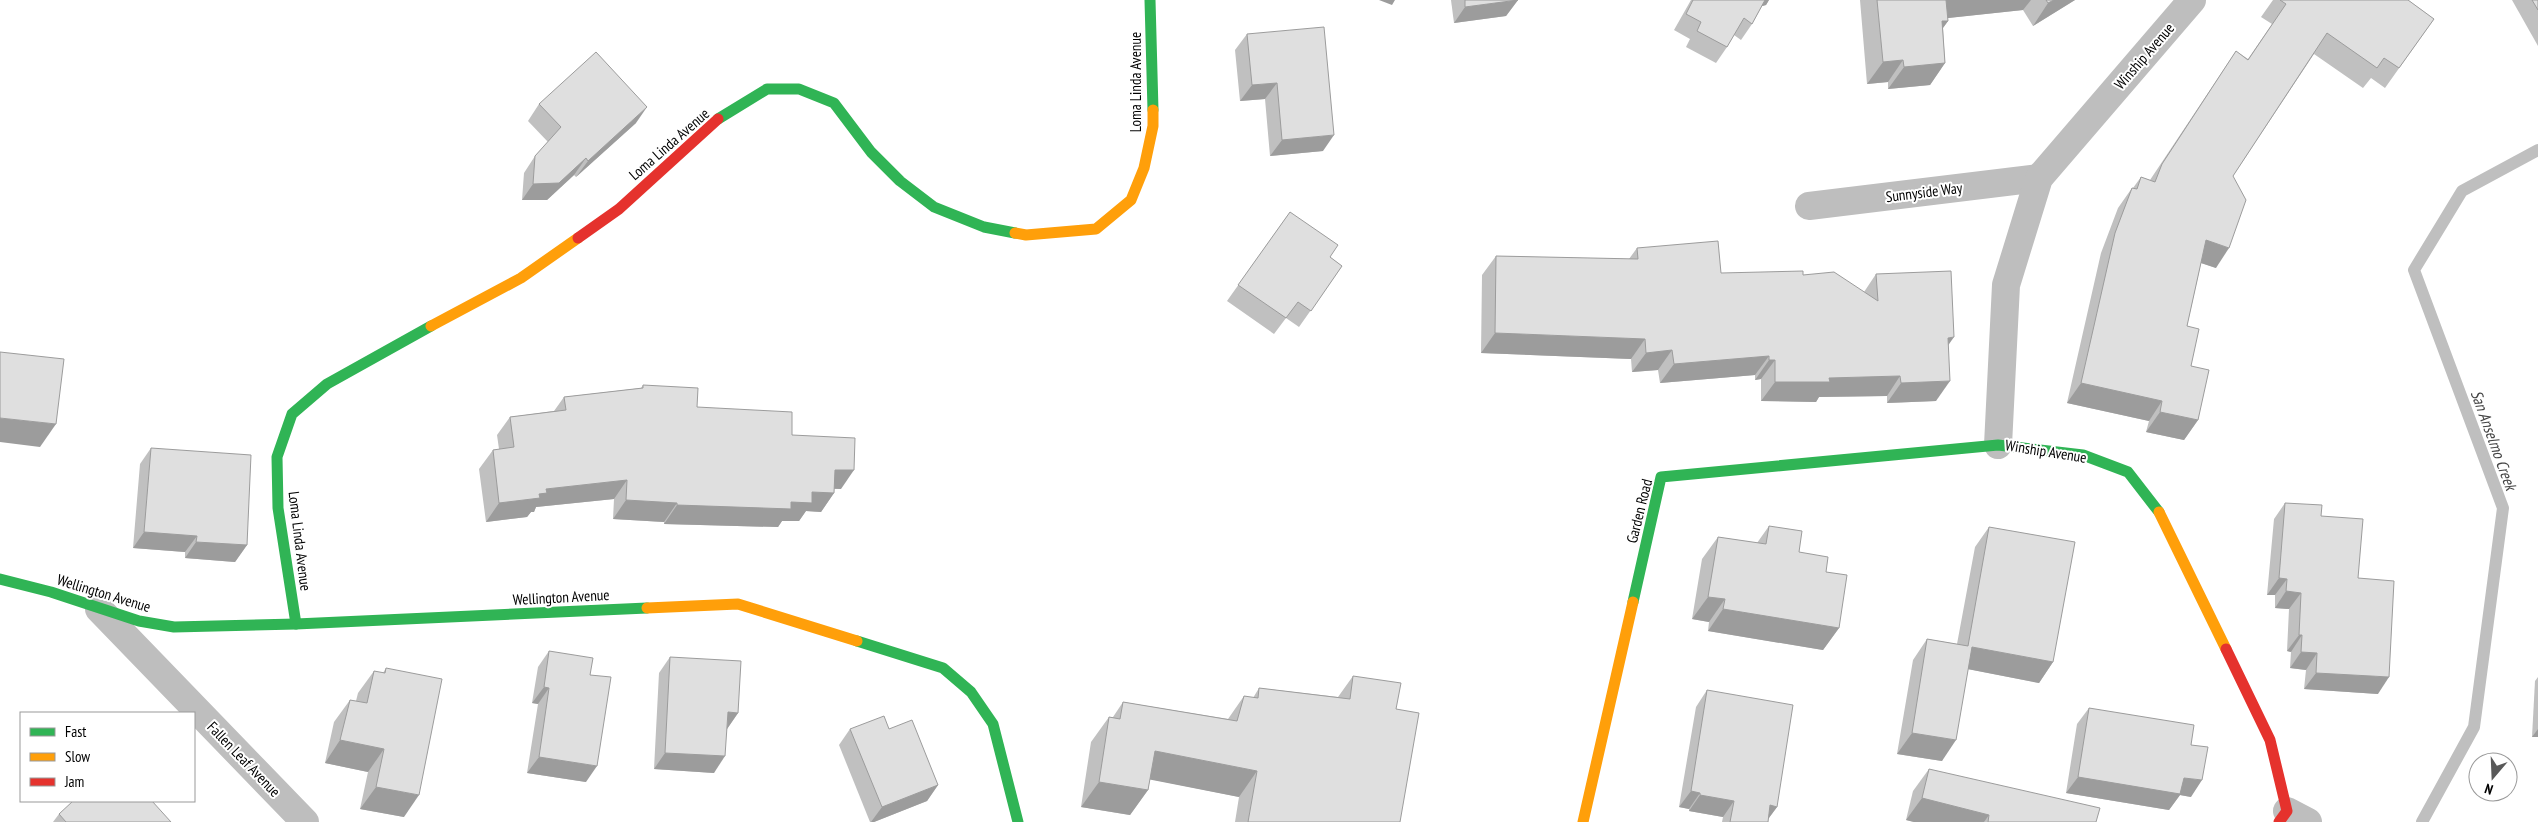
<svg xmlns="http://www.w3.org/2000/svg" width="2538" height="822" font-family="'PT Sans Narrow',sans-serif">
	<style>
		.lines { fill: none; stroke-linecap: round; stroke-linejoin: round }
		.stream { stroke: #bfbfbf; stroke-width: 12 }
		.street { stroke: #bebebe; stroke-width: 28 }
		.fast { stroke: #30b455; stroke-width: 11 }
		.slow { stroke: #ff9f0a; stroke-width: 11 }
		.jam { stroke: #e5322d; stroke-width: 11 }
		.wall { fill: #c0c0c0 }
		.shaded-wall { fill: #9c9c9c }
		.building { fill: #dfdfdf; stroke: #9c9c9c }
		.labels { text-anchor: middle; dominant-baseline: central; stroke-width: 4; stroke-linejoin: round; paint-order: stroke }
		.street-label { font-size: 15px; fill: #000; stroke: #fff }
		.water-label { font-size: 16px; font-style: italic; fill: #444; stroke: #fff }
	</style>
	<rect width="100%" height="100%" fill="#fff"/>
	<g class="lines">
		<path class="stream" d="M2422 822 2474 727 2503 508 2414 270 2462 191 2538 150"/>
		<g class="street">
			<path d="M1809 206 2039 178"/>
			<path d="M1998 445 2006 285 2039 178 2192 0"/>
			<path d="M99 609 305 822"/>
			<path d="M2287 811 2308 822"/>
		</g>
		<g class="fast">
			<path d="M1150 0 1153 110"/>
			<path d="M718 119 767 89H799L834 103 871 152 900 181 934 207 984 227 1015 233"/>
			<path d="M0 579 51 592 139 621 174 627 296 624 647 608"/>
			<path d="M1633 602 1661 477 1998 445 2083 455 2128 472 2159 512"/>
			<path d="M296 624 278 508 277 457 292 414 327 384 431 326"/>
			<path d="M857 641 943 668 971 692 993 724 1018 822"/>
		</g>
		<g class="slow">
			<path d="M1015 233 1026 235 1096 229 1131 200 1144 168 1153 126V110"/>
			<path d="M431 326 521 278 578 238"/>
			<path d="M2159 512 2226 649"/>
			<path d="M647 608 738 604 857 641"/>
			<path d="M1583 822 1633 602"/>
		</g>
		<g class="jam">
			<path d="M578 238 619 209 718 119"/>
			<path d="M2226 649 2270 740 2287 811 2279 822"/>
		</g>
	</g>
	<g class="wall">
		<path d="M1451 0H1518L1506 16 1454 23Z"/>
		<path d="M1691 0H1769L1766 5 1762 6 1752 24 1741 40 1734 35 1727 47 1716 63 1686 47 1690 39 1674 30Z"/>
		<path d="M1860 0H2075L2033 26 2023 10 1947 18 1948 21 1943 28 1945 63 1930 85 1888 89V82L1867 84Z"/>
		<path d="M2273 0H2408L2434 19 2385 88 2371 78 2363 88 2314 54 2233 176 2216 268 2201 263 2187 326 2191 366 2198 420 2184 440 2146 432 2149 421 2067 403 2101 253 2118 208 2132 188H2133L2141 177 2150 180 2236 51 2248 59 2272 24 2261 17Z"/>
		<path d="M2512 0H2538V46Z"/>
		<path d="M1247 34 1323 151 1270 156 1265 99 1240 101 1235 50Z"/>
		<path d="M539 104 636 123 576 177 574 175 547 200H522L524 173 535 156 548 142 528 121Z"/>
		<path d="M1290 212 1330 257 1342 266 1299 327 1286 318 1274 334 1227 301Z"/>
		<path d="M1637 248 1721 273 1803 275 1864 292 1876 274 1948 345 1936 401 1887 403V396L1819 397 1816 402 1761 401V379L1755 380V375L1660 383 1658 370 1632 372 1631 359 1481 353 1482 275 1496 256 1629 259Z"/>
		<path d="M643 385 697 407 792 435 841 489H834V493L821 512 806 511 799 521H782L778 527 664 524V522L613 519 614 499 536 507 534 512H531L527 517 486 522 479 469 493 450 499 449 497 435 510 417 554 411 564 397 641 388Z"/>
		<path d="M151 448 247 545 235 562 185 558V552L133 548 140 464Z"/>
		<path d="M2285 503 2321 516 2358 578 2378 694 2304 689 2306 670 2290 668 2291 652 2287 651 2289 609 2275 608V595H2267L2274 519Z"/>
		<path d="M1769 526 1799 552 1826 572 1839 628 1823 650 1708 631 1709 622 1692 619 1702 559 1718 537 1757 543Z"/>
		<path d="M1989 527 2053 662 2039 683 1968 669 1942 761 1897 754 1913 660 1927 639 1957 644 1975 547Z"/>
		<path d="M549 651 590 675 586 782 527 773 538 704 532 703 538 667Z"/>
		<path d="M670 657 738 713 727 729 714 773 654 769 659 673Z"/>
		<path d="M386 668 404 817 360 809 368 772 325 763 334 722 350 700 356 701 358 693 374 671 383 673Z"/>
		<path d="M1353 676 1396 709 1400 822H1235L1239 797 1150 779 1148 790 1130 815 1081 807 1091 742 1109 717H1113L1123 702 1228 719 1244 696 1253 698 1259 688 1338 697Z"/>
		<path d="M2538 677V737H2532L2535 681Z"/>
		<path d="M1707 690 1777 807 1768 819V822H1722L1723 817 1689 811V809L1679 807 1696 707Z"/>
		<path d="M2089 708 2191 745V797L2180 795 2169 810 2066 793 2077 724Z"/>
		<path d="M850 729H889L938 785 927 801 874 822H870L839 745Z"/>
		<path d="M1929 769 2096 822H1914L1906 820 1913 791Z"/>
		<path d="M59 814 171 822H53Z"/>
	</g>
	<g class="shaded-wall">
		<path d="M1379 0H1395L1392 5Z"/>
		<path d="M1518 0 1506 16 1454 23 1465 7Z"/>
		<path d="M1764 0H1769L1766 5 1759 7Z"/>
		<path d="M1944 0H2031L2023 10 1930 20Z"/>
		<path d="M2054 0H2075L2033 26 2048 3Z"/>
		<path d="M1942 21H1948L1932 43Z"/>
		<path d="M1903 60 1888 82 1867 84 1883 62Z"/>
		<path d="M1945 63 1930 85 1888 89 1904 67Z"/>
		<path d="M1277 83 1265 99 1240 101 1252 85Z"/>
		<path d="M647 107 636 123 576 177 588 161Z"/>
		<path d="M1334 135 1323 151 1270 156 1282 140Z"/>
		<path d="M586 158 574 175 547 200H522L533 184Z"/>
		<path d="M2206 240 2229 248 2216 268 2192 260Z"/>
		<path d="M1495 333 1645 339 1631 359 1481 353Z"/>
		<path d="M1954 337 1940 357 1948 338Z"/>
		<path d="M1672 350 1658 370 1632 372 1646 353Z"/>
		<path d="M1769 356 1755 375 1660 383 1674 364Z"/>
		<path d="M1769 360H1775L1761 379 1755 380Z"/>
		<path d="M1900 376 1887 396 1819 397 1816 402 1761 401 1775 382 1829 378Z"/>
		<path d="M1950 381 1936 401 1887 403 1901 383Z"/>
		<path d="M2081 383 2162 401 2149 421 2067 403Z"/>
		<path d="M2160 412 2198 420 2184 440 2146 432Z"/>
		<path d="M0 418 56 424 40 447 0 442Z"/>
		<path d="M835 470H854L841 489 822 488Z"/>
		<path d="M627 480 614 499 536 507 534 512H531L527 517 486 522 499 503 539 494 546 489Z"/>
		<path d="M812 492 834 493 821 512 806 511 799 521H782L778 527 664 524 677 505Z"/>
		<path d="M626 500 677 503 664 522 613 519Z"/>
		<path d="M144 532 197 536 185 552 133 548Z"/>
		<path d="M196 542 247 545 235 562 185 558Z"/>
		<path d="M2279 578 2287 579 2275 595H2267Z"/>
		<path d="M2286 591 2301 593 2289 609 2275 608Z"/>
		<path d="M1708 597 1725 599 1709 622 1692 619Z"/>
		<path d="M1723 609 1839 628 1823 650 1708 631Z"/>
		<path d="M2299 635H2302L2291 652 2287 651Z"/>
		<path d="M1972 647 2053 662 2039 683 1957 667Z"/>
		<path d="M2301 652 2317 653 2306 670 2290 668Z"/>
		<path d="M2316 673 2389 677 2378 694 2304 689Z"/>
		<path d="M544 687 549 688 538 704 532 703Z"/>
		<path d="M728 712 738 713 727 729Z"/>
		<path d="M2538 729V737H2532Z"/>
		<path d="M1912 733 1956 740 1942 761 1897 754Z"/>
		<path d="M340 740 384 749 368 772 325 763Z"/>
		<path d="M1155 751 1257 771 1239 797 1137 777Z"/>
		<path d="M665 753 725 756 714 773 654 769Z"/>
		<path d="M539 757 597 766 586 782 527 773Z"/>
		<path d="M2078 777 2184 778 2202 780 2191 797 2180 795 2169 810 2066 793Z"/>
		<path d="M1099 782 1148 790 1130 815 1081 807Z"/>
		<path d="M938 785 927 801 874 822H871L882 807Z"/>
		<path d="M376 787 419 795 404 817 360 809Z"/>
		<path d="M1691 791 1700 793 1689 809 1679 807Z"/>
		<path d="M1700 795 1734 801 1723 817 1689 811Z"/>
		<path d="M1922 798 1989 815 1984 822H1914L1906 820Z"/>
		<path d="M1770 805 1777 807 1766 822Z"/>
	</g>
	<g class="building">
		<path d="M1465 0H1518L1465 7Z"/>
		<path d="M1693 0H1765L1752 24 1744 18 1727 47 1697 31 1701 22 1686 14Z"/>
		<path d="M1877 0H1946L1948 21H1942L1945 63 1904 67 1903 60 1883 62Z"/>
		<path d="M2046 0H2054L2048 3Z"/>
		<path d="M2280 0H2408L2434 19 2399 68 2384 58 2377 68 2327 33 2233 176 2246 200 2229 248 2206 240 2187 326 2199 329 2191 366 2209 370 2198 420 2160 412 2162 401 2081 383 2115 233 2132 188 2137 189 2141 177 2155 182 2162 164 2236 51 2248 60 2286 4Z"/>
		<path d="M2532 0H2538V10Z"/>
		<path d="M1324 27 1334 135 1282 140 1277 83 1252 85 1247 34Z"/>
		<path d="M596 52 647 107 588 161 586 158 559 183 533 184 535 156 561 127 539 104Z"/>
		<path d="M1290 212 1338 245 1330 257 1342 266 1311 311 1298 302 1286 318 1238 285Z"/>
		<path d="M1718 241 1721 273 1803 271V275L1834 272 1878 301 1876 274 1951 271 1954 337 1948 338 1950 381 1901 383 1900 376 1829 378 1830 382H1775V360H1769V356L1674 364 1672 350 1646 353 1645 339 1495 333 1496 256 1638 259 1637 248Z"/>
		<path d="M0 352 64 359 56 424 0 418Z"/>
		<path d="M643 385 698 388 697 407 792 412V435L855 438 854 470H835L834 493 812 492V503L791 502V509L677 505V503L626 500 627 480 546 489 547 493 539 494 540 498 499 503 493 450 514 447 510 417 566 410 564 397 643 388Z"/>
		<path d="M151 448 251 455 247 545 196 542 197 536 144 532Z"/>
		<path d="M2285 503 2322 505 2321 516 2363 519 2358 578 2394 581 2389 677 2316 673 2317 653 2301 652 2302 635H2299L2301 593 2286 591 2287 579 2279 578Z"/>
		<path d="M1769 526 1802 531 1799 552 1828 557 1826 572 1847 575 1839 628 1723 609 1725 599 1708 597 1718 537 1766 544Z"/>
		<path d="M1989 527 2075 542 2053 662 1972 647 1956 740 1912 733 1927 639 1968 646Z"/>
		<path d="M549 651 593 658 590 675 611 677 597 766 539 757 549 688 544 687Z"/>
		<path d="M670 657 741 661 738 713 728 712 725 756 665 753Z"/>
		<path d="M386 668 442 679 419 795 376 787 384 749 340 740 350 700 367 703 374 671 385 673Z"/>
		<path d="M1353 676 1401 683 1396 709 1419 713 1400 822H1248L1257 771 1155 751 1148 790 1099 782 1109 717 1120 719 1123 702 1237 721 1244 696 1258 698 1259 688 1350 699Z"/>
		<path d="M1707 690 1793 705 1777 807 1770 805 1768 822H1730L1734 801 1700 795V793L1691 791Z"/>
		<path d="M2089 708 2194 725 2191 745 2208 747 2202 780 2184 778 2180 794 2078 777Z"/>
		<path d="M884 716 889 729 912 720 938 785 882 807 850 729Z"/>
		<path d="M1929 769 2100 808 2096 822H1988L1989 815 1922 798Z"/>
		<path d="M73 801H152L171 822H66L59 814Z"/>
	</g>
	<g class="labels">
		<g class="street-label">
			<text transform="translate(2144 56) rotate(-49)">Winship Avenue</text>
			<text transform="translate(1135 82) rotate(-90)">Loma Linda Avenue</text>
			<text transform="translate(669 144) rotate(-41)">Loma Linda Avenue</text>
			<text transform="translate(1924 192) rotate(-7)">Sunnyside Way</text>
			<text transform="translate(2046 451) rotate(9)">Winship Avenue</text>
			<text transform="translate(1639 511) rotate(-76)">Garden Road</text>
			<text transform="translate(300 541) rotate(83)">Loma Linda Avenue</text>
			<text transform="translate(104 593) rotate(17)">Wellington Avenue</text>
			<text transform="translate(561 597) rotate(-3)">Wellington Avenue</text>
			<text transform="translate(244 759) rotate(46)">Fallen Leaf Avenue</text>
		</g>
		<g class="water-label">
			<text transform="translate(2494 440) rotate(70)">San Anselmo Creek</text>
		</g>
	</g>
	<rect x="20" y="712" width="175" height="90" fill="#ffffff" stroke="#999999"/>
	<rect x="30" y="728" width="25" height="8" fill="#30b455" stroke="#999999"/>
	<text x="65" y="737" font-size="15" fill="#000000">Fast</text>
	<rect x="30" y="753" width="25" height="8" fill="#ff9f0a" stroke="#999999"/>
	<text x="65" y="762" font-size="15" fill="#000000">Slow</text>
	<rect x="30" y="778" width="25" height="8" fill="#e5322d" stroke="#999999"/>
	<text x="65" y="787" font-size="15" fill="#000000">Jam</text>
	<g transform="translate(2493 777) rotate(199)"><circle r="24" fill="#ffffff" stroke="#999999"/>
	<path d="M0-4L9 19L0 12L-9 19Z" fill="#595959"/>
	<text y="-8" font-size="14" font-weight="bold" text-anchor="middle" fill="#000000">N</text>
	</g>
</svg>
